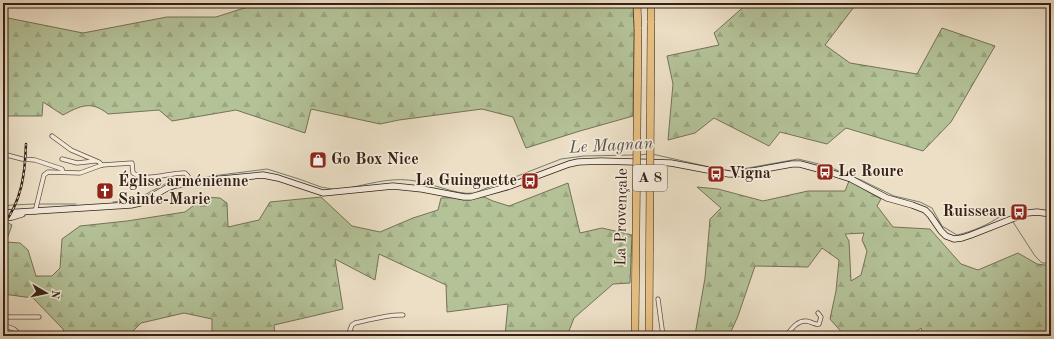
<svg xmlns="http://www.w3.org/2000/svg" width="1054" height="339" font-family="'Old Standard TT',serif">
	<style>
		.forest { fill: url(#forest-firs); stroke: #757257; fill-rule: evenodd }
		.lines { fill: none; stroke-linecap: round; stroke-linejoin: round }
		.stream { stroke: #717f74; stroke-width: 1 }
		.street-casing { stroke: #645042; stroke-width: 5 }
		.secondary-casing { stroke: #362116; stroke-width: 7 }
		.highway-casing { stroke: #362116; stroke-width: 8 }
		.street { stroke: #f3eada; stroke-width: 3.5 }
		.secondary { stroke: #f3eada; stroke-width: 5.5 }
		.highway { stroke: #e6c083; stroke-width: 7 }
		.rail-casing { stroke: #362116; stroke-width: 2.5 }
		.rail { stroke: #f3eada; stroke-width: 1; stroke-dasharray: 3; stroke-linecap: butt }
		.highway-bridge-casing { stroke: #362116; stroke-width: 8; stroke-linecap: butt }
		.highway-bridge { stroke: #e6c083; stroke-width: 7 }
		.labels { text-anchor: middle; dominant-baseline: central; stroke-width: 3.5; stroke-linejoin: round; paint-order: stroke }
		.shield { fill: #f3eada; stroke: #6f5d51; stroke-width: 1 }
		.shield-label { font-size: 15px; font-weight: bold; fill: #362116 }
		.poi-label { font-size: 16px; font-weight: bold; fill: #362116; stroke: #f3eada; text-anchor: start }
		.street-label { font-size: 16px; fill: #362116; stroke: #f3eada }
		.water-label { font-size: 17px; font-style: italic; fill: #545045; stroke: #f3eada }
	</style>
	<defs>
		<pattern id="forest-firs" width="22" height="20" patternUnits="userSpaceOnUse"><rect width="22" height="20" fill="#b4c298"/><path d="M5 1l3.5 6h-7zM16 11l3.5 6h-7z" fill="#9ba682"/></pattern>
	</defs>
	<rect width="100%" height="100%" fill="#ecdfc6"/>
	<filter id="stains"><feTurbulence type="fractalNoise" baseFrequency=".005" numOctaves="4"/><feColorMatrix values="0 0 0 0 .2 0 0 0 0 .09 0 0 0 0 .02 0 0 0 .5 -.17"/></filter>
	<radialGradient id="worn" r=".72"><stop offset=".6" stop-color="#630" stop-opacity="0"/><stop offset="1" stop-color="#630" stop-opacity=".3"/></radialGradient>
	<g class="forest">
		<path d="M260 3H633L634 29 633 116 580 131 526 148 513 117 482 109 399 120 380 124 311 109 305 133 236 110 172 121 159 110 108 114C91 100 80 106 63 115L43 102 42 116H3V17L83 33 167 17H216Z"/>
		<path d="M748 3H857L825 45 850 63 917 74 942 28 995 46 951 122 923 151 846 128 827 144 780 132 769 146 714 118 695 133 668 140 673 84 667 56 719 45 714 33Z"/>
		<path d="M849 181 881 199 877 206 893 227 930 229 961 264 978 270 1018 253 1037 264 1051 266V336H924L921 328 911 336H845L830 319 836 291 839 260 822 248 808 267 755 266 738 316 729 336 695 335 705 278 710 219 721 208 697 187 718 189 763 201 808 191H845ZM864 233 862 240 867 251 861 275 851 281 849 241 845 234Z"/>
		<path d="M568 183 580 233 602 228 632 235 630 283 613 284 574 318 567 336H505L508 304 447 312 446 285 379 254 375 280 335 259 343 309 274 325 275 336H212V319L184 313 141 323 128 336H65L63 329 33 298 3 294V220L12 225 6 242 20 243 28 250 36 276H52L60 268 62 239 80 226 127 221 185 212 205 197 220 198 227 203 228 227 259 220 270 202 321 197 352 226 380 232 413 218 438 210 441 198 484 197 493 201 509 206Z"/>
	</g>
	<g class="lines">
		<g class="stream">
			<path d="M652 154 714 168 731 171 798 159 827 166 861 180 894 196 920 202 932 208 942 226 957 235C974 231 987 225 1001 216L1009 218"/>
			<path d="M640 155 647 154"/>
			<path d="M189 179 267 169 299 179 321 187 332 189"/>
			<path d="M349 188C368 184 389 178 408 180 428 181 457 196 474 193L561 159 584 156 633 155"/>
			<path d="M113 202 135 200 165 184 174 181 186 179"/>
			<path d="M38 204H76"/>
			<path d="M3 207 11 205 35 204"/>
			<path d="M1013 222 1035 256 1042 263H1051"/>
		</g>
		<g class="street-casing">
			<g id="street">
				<path d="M52 136 71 150 99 162 102 165"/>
				<path d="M3 154 22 159 35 160 62 169 63 172"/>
				<path d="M62 159 77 163 95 161"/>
				<path d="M35 212 43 179 44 175 48 172 80 173 102 165 132 163 133 173C148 183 169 172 185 173L188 176V184"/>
				<path d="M658 299 663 336"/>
				<path d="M3 317H39"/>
				<path d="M3 325 14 329 17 332 11 336"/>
				<path d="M356 336 353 335 350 330 352 325 355 323C370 320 388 314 403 315"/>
				<path d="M786 336C792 328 799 318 810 322 814 323 815 325 819 324L821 317 818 313"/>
			</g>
		</g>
		<g class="secondary-casing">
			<g id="secondary">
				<path d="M3 213 131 205 140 203 167 188 176 185 221 179 263 175 278 178 323 193 393 186 422 189 464 197H471L510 186 569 164 578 162 601 161 671 163 729 174H736L792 164H800L826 171 851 179 887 198 912 205 925 210 930 215 941 231 946 236 954 239 962 238 971 235 1027 213 1037 212 1051 214"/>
				<path d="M3 218 12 217 22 214"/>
			</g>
		</g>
		<g class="highway-casing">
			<g id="highway">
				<path d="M637 3 638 29"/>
				<path d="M651 3V23"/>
			</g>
		</g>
		<use href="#street" class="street"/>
		<use href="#secondary" class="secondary"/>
		<use href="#highway" class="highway"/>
		<g class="rail-casing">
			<path id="rail" d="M3 225C22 201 25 173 26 144"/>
		</g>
		<use href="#rail" class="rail"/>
		<g class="highway-bridge-casing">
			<g id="highway-bridge">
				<path d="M635 333 638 29"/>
				<path d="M649 333 651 23"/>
			</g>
		</g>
		<use href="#highway-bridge" class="highway-bridge"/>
	</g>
	<defs>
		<g id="shop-square" transform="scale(0.9)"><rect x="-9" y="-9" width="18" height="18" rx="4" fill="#8f2418" stroke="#f3eada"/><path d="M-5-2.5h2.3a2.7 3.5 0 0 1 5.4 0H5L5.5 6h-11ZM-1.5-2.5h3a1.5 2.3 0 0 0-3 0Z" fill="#fff"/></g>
		<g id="bus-square" transform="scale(0.9)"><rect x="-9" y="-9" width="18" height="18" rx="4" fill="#8f2418" stroke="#f3eada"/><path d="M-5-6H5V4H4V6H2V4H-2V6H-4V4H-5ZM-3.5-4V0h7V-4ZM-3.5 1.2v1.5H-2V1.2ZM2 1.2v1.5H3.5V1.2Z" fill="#fff"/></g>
		<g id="church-square" transform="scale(0.9)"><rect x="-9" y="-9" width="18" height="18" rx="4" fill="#8f2418" stroke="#f3eada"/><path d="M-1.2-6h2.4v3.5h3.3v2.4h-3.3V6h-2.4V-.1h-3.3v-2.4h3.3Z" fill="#fff"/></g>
	</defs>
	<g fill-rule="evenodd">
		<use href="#shop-square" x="318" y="160"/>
		<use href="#bus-square" x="825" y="172"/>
		<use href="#bus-square" x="716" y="174"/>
		<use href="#bus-square" x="530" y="181"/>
		<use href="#church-square" x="105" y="191"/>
		<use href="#bus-square" x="1019" y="212"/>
	</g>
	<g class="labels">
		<rect class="shield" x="633" y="165" width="34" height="26" rx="3"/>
		<g class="shield-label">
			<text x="650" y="178">A 8</text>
		</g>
		<g class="poi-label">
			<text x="331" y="160">Go Box Nice</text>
			<text x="838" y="172">Le Roure</text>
			<text x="729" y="174">Vigna</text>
			<text x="517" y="181" text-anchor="end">La Guinguette</text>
			<text x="118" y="182">Église arménienne<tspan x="118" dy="18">Sainte-Marie</tspan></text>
			<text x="1006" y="212" text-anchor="end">Ruisseau</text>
		</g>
		<g class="street-label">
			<text transform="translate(622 217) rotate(-89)">La Provençale</text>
		</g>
		<g class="water-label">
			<text transform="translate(611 146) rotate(-3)">Le Magnan</text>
		</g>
	</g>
	<rect width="1054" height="339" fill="none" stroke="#ecdfc6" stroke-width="16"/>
	<rect x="4" y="4" width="1046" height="331" fill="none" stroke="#362116" stroke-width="2"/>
	<rect x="8" y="8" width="1038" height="323" fill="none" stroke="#362116"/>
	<g transform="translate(46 293) rotate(99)" stroke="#f3eada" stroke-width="3" paint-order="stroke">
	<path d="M0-3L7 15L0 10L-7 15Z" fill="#362116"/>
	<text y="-6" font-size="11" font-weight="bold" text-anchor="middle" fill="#362116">N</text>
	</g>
	<rect width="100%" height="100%" filter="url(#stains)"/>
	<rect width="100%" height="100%" fill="url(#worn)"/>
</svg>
